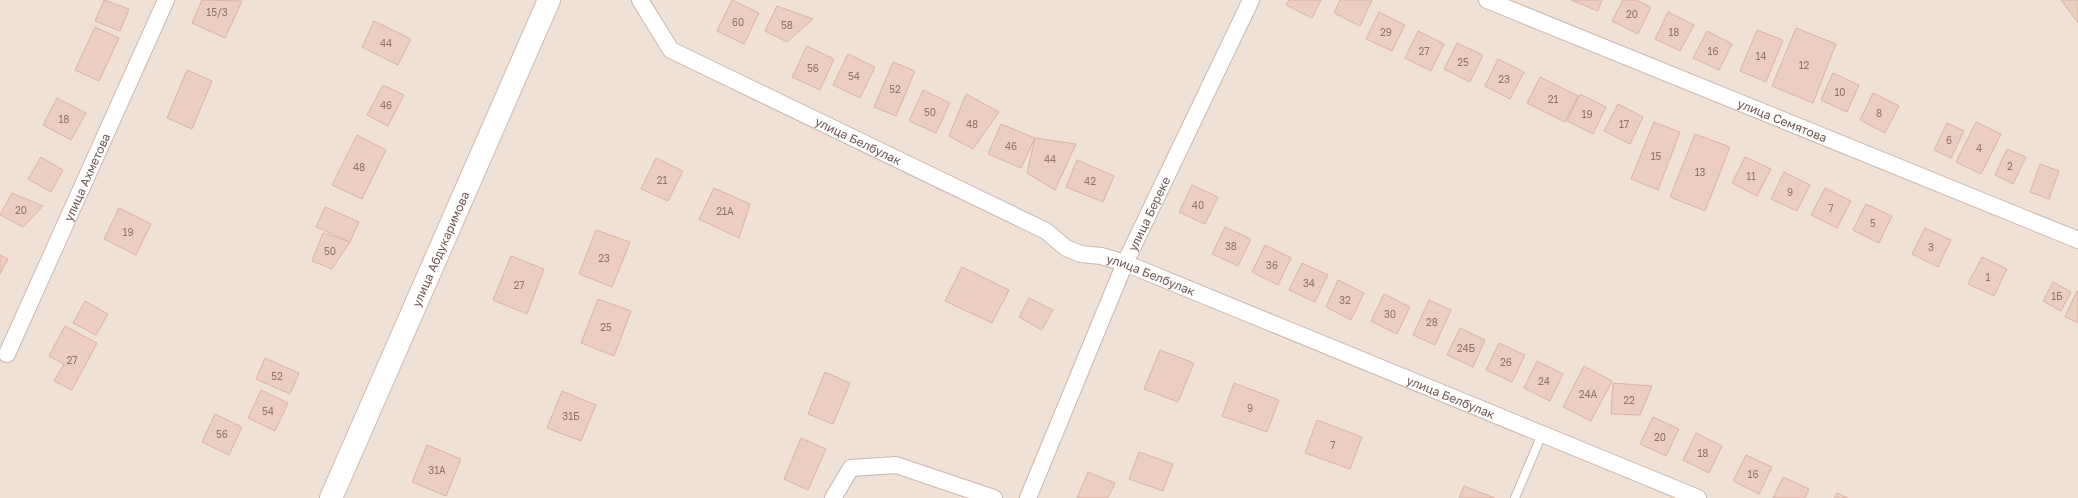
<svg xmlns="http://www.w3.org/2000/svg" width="2078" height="498" font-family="'Golos Text',sans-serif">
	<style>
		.residential { fill: #f0e1d6 }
		.building { fill: #ebcdc2; stroke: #dcb2a5 }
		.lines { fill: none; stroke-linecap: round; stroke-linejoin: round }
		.lane-casing { stroke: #cab7af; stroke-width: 10 }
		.street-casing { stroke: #cab7af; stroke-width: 18 }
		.secondary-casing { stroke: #ceb8af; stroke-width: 24 }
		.lane { stroke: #fff; stroke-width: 8 }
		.street { stroke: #fff; stroke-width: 16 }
		.secondary { stroke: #fff; stroke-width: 22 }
		.labels { text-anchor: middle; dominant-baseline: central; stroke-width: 3; stroke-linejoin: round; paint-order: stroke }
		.number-label { font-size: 10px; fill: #8f746c }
		.street-label { font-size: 12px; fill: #70564f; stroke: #fdf4ed }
	</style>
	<rect width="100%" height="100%" fill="#f9f0e7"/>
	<rect class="residential" x="0" y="0" width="2078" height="498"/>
	<g class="building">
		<path d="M104 0 129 9 120 31 95 21Z"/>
		<path d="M202 0 242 1 225 38 192 23Z"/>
		<path d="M732 0 759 13 744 44 717 31Z"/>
		<path d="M1289 0H1321L1312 18 1286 5Z"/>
		<path d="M1340 0H1372L1360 26 1334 13Z"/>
		<path d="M1571 0H1602L1598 11Z"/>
		<path d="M1623 0H1636L1651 7 1638 34 1612 21Z"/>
		<path d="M2061 0H2078V23Z"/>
		<path d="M777 6 813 19 787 42 765 31Z"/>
		<path d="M1379 12 1405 25 1392 51 1366 39Z"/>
		<path d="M1668 12 1694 25 1680 51 1655 39Z"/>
		<path d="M374 21 411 39 398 65 362 47Z"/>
		<path d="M95 27 119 38 99 81 75 70Z"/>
		<path d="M1796 28 1836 44 1813 103 1772 86Z"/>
		<path d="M1757 30 1783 40 1766 82 1740 71Z"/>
		<path d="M1418 31 1444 44 1431 71 1405 58Z"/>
		<path d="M1707 31 1732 44 1719 70 1693 58Z"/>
		<path d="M1457 43 1483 55 1470 82 1444 69Z"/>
		<path d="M807 46 834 59 820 90 792 77Z"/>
		<path d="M848 54 875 67 860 98 833 85Z"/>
		<path d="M1498 59 1524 72 1510 99 1485 86Z"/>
		<path d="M893 62 915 71 896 116 874 107Z"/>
		<path d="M187 70 212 81 192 129 167 118Z"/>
		<path d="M1833 73 1859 85 1847 112 1821 100Z"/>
		<path d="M1540 77 1578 96 1565 122 1527 103Z"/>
		<path d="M383 85 404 95 388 126 367 115Z"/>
		<path d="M923 90 950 103 936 133 909 121Z"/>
		<path d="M1873 93 1899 106 1885 133 1860 120Z"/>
		<path d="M966 94 999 112 973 149 949 136Z"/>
		<path d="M1580 94 1606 107 1593 134 1567 121Z"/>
		<path d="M57 98 86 113 71 140 43 125Z"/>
		<path d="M1618 104 1643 117 1630 144 1604 131Z"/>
		<path d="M1654 122 1680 132 1658 190 1631 179Z"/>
		<path d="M1976 122 2001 134 1981 174 1956 162Z"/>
		<path d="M1947 123 1964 131 1951 158 1934 150Z"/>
		<path d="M1001 124 1035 138 1021 168 988 154Z"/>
		<path d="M1695 134 1730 147 1705 211 1670 197Z"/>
		<path d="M357 135 386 150 362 199 332 185Z"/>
		<path d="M1035 138 1076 144 1055 190 1027 173Z"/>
		<path d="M2007 149 2026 157 2013 184 1995 175Z"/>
		<path d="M41 157 63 170 51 192 28 179Z"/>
		<path d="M1745 157 1771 169 1757 196 1732 183Z"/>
		<path d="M656 158 683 171 668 201 641 189Z"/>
		<path d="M1077 160 1114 176 1103 202 1066 187Z"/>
		<path d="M2040 164 2059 171 2049 199 2030 192Z"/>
		<path d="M1784 172 1810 185 1797 211 1771 199Z"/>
		<path d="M1192 185 1218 197 1205 224 1179 212Z"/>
		<path d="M714 188 750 204 739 238 699 219Z"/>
		<path d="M1825 188 1851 201 1837 228 1811 215Z"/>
		<path d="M12 193 43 206 23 227 0 215Z"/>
		<path d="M1866 204 1892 216 1879 243 1853 230Z"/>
		<path d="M325 207 359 222 350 242 316 227Z"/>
		<path d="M119 208 151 224 136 255 104 239Z"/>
		<path d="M1225 227 1251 239 1238 266 1212 254Z"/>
		<path d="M1925 228 1951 240 1938 267 1912 254Z"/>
		<path d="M596 230 630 242 612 287 579 274Z"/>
		<path d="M323 233 350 242 332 269 312 261Z"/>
		<path d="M1265 245 1291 258 1278 285 1252 272Z"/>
		<path d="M0 255 8 259 0 274Z"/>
		<path d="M511 256 544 269 527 314 493 300Z"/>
		<path d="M1982 257 2007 269 1994 296 1968 284Z"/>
		<path d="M1302 263 1328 275 1315 302 1289 290Z"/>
		<path d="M962 267 1009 290 992 323 945 301Z"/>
		<path d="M1338 280 1364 293 1351 320 1326 307Z"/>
		<path d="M2053 282 2071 292 2061 311 2043 301Z"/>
		<path d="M2077 291H2078V323L2065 317Z"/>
		<path d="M1384 294 1410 307 1397 334 1371 321Z"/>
		<path d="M1029 298 1053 310 1042 330 1019 317Z"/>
		<path d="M598 299 631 311 614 356 581 343Z"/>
		<path d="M1429 300 1451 310 1435 345 1413 335Z"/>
		<path d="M85 301 108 314 96 335 73 323Z"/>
		<path d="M65 326 97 343 72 390 54 381 64 364 49 356Z"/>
		<path d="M1460 328 1485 340 1473 367 1447 355Z"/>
		<path d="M1499 343 1525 355 1512 382 1486 370Z"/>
		<path d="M1160 350 1194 363 1178 402 1144 389Z"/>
		<path d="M265 358 299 373 290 394 256 379Z"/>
		<path d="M1537 361 1563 374 1550 401 1524 388Z"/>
		<path d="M1584 366 1612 381 1591 421 1563 407Z"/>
		<path d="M825 372 850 383 833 424 808 414Z"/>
		<path d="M1234 383 1279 400 1267 432 1222 416Z"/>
		<path d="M1613 383 1652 386 1640 415 1611 414Z"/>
		<path d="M261 390 288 403 275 431 248 418Z"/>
		<path d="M562 391 596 405 581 441 547 428Z"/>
		<path d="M215 414 242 427 229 455 202 442Z"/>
		<path d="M1653 417 1679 429 1666 456 1640 444Z"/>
		<path d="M1317 420 1362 437 1350 469 1305 453Z"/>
		<path d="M1696 433 1722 446 1709 473 1683 460Z"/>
		<path d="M801 438 826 449 808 490 784 479Z"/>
		<path d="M427 445 461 459 446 496 412 482Z"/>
		<path d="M1139 452 1173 464 1163 491 1129 479Z"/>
		<path d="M1746 455 1772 467 1759 494 1733 481Z"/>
		<path d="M1088 472 1115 483 1108 498H1077Z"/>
		<path d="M1783 477 1809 489 1805 498H1773Z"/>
		<path d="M1464 486 1495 498H1459Z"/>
		<path d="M1837 493 1848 498H1834Z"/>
	</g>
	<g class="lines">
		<g class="lane-casing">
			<path id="lane" d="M1515 498 1542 434"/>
		</g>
		<g class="street-casing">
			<g id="street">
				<path id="s1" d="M640 0 671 50 1046 231 1066 248 1081 254 1101 256 1125 263 1698 498"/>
				<path id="s2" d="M1487 0 2078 240"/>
				<path id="s3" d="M7 354 166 0"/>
				<path d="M833 498 851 468 896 465 994 498"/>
				<path id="s4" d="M1028 498 1125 263 1251 0"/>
			</g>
		</g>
		<g class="secondary-casing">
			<g id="secondary">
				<path id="s5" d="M331 498 549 0"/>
			</g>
		</g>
		<use href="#lane" class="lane"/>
		<use href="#street" class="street"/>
		<use href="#secondary" class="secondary"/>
	</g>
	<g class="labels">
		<g class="number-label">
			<text x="217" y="12">15/3</text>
			<text x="1632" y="14">20</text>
			<text x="738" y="22">60</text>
			<text x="787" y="25">58</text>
			<text x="1386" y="32">29</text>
			<text x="1674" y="32">18</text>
			<text x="386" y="43">44</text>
			<text x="1424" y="51">27</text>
			<text x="1713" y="51">16</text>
			<text x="1761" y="56">14</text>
			<text x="1463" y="62">25</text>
			<text x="1804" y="65">12</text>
			<text x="813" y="68">56</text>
			<text x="854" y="76">54</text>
			<text x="1504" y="79">23</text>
			<text x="895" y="89">52</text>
			<text x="1840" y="92">10</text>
			<text x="1553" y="99">21</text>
			<text x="386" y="105">46</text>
			<text x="930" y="112">50</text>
			<text x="1879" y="113">8</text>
			<text x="1587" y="114">19</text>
			<text x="64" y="119">18</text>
			<text x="972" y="124">48</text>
			<text x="1624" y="124">17</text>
			<text x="1949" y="140">6</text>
			<text x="1011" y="146">46</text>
			<text x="1979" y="148">4</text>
			<text x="1656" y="156">15</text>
			<text x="1050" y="159">44</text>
			<text x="2010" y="166">2</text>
			<text x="359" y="167">48</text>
			<text x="1700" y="172">13</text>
			<text x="1751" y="176">11</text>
			<text x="662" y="180">21</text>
			<text x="1090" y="181">42</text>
			<text x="1790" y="192">9</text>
			<text x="1198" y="205">40</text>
			<text x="1831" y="208">7</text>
			<text x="21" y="210">20</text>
			<text x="725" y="211">21А</text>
			<text x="1873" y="223">5</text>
			<text x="128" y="232">19</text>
			<text x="1231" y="246">38</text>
			<text x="1931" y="247">3</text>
			<text x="330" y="251">50</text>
			<text x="604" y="258">23</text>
			<text x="1272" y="265">36</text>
			<text x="1988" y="277">1</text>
			<text x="1309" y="283">34</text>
			<text x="519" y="285">27</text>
			<text x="2057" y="296">1Б</text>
			<text x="1345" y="300">32</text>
			<text x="1390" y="314">30</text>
			<text x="1432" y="322">28</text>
			<text x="606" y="327">25</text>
			<text x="1466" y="348">24Б</text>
			<text x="72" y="360">27</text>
			<text x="1506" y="362">26</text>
			<text x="277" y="376">52</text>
			<text x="1544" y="381">24</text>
			<text x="1588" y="394">24А</text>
			<text x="1629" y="400">22</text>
			<text x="1250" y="408">9</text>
			<text x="268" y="411">54</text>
			<text x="571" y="416">31Б</text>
			<text x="222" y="434">56</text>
			<text x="1660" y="437">20</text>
			<text x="1333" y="445">7</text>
			<text x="1703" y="453">18</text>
			<text x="437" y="470">31А</text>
			<text x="1753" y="474">16</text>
		</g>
		<g class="street-label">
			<text stroke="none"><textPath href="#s2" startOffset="319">улица Семятова</textPath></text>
			<text stroke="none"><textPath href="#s1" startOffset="267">улица Белбулак</textPath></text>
			<text stroke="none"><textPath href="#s3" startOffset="194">улица Ахметова</textPath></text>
			<text stroke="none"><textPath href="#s4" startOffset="309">улица Береке</textPath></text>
			<text stroke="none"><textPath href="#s5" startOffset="272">улица Абдукаримова</textPath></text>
			<text stroke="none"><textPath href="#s1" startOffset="591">улица Белбулак</textPath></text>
			<text stroke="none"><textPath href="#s1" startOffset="915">улица Белбулак</textPath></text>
		</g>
	</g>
</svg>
